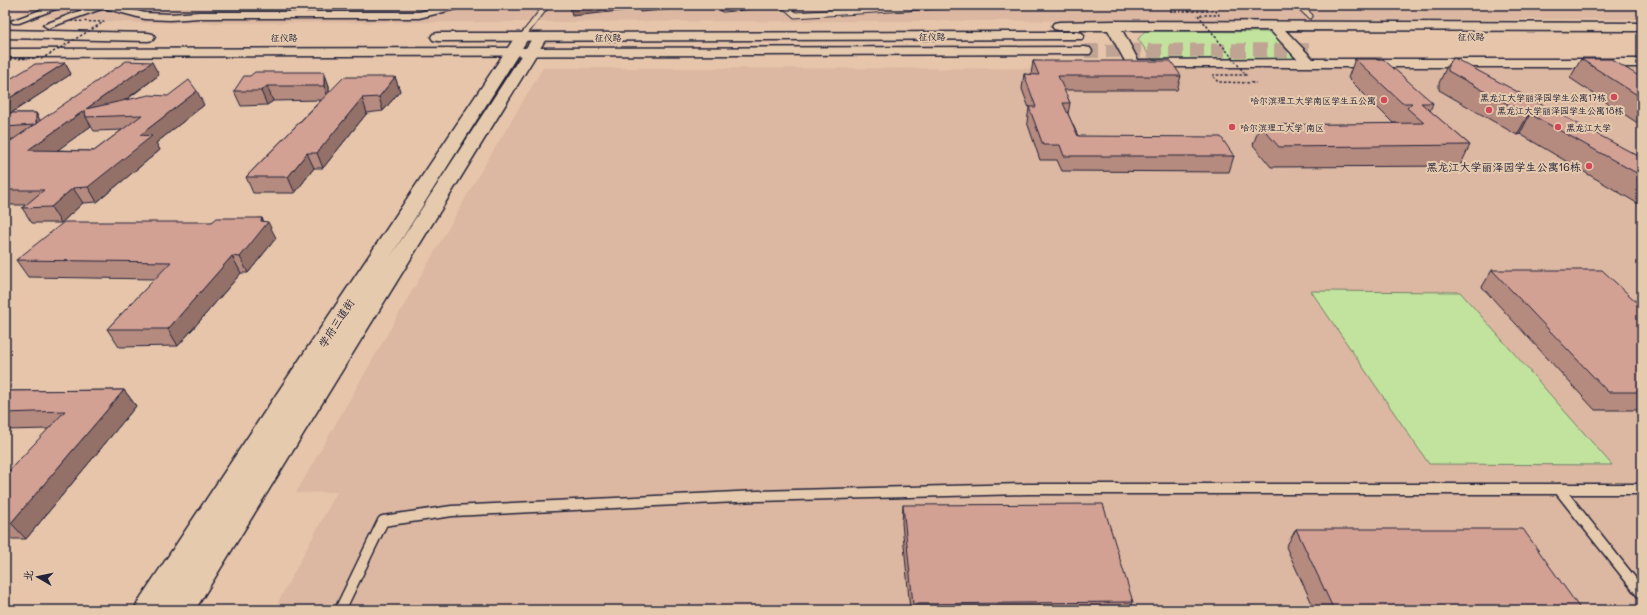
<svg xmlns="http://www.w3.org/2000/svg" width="1647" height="615" font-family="Mali,'LXGW WenKai TC',sans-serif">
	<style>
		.built { fill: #dcb7a1 }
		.green { fill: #c2e39d; stroke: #72826c }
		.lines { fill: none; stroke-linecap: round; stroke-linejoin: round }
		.primary-tunnel { stroke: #bfa494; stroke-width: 14; stroke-dasharray: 14 7; stroke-linecap: butt }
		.service-far1-casing { stroke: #22223b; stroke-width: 7 }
		.service-casing { stroke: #22223b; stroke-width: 13 }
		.minor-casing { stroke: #22223b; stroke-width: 3 }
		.secondary-casing { stroke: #22223b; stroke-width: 3 }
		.primary-casing { stroke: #22223b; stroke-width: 3 }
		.service-far1 { stroke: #e6caad; stroke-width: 5 }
		.service { stroke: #e6caad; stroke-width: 10 }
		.minor { fill: #e6caad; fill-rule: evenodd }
		.secondary { fill: #e6caad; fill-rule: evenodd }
		.primary { fill: #e6caad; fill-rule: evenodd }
		.path-bridge { stroke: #22223b; stroke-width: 1.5; stroke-dasharray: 2.5 2; stroke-linecap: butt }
		.wall { fill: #b58a7f; stroke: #22223b; fill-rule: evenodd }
		.shaded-wall { fill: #937168; stroke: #22223b }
		.building { fill: #d2a194; stroke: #22223b; fill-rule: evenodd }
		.poi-dot { fill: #d1495b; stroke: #e6caad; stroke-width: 1.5 }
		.labels { text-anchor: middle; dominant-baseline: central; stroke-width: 4; stroke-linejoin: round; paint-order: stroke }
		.far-street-label { font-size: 9px; fill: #22223b; stroke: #e6caad }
		.far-poi-label { font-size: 9px; fill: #22223b; stroke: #e6caad; text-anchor: start }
		.poi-label { font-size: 11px; fill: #22223b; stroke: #e6caad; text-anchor: end }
		.street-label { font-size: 11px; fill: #22223b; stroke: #e6caad }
	</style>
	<rect width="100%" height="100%" fill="#e6c5aa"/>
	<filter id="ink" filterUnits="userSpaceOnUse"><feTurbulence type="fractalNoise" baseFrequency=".025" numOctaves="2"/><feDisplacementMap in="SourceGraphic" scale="8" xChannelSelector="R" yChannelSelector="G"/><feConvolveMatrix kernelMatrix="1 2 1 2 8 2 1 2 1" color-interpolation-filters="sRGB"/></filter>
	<g filter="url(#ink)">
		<g class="built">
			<path d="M5 5H1642V19L142 23 51 18 15 11 5 13Z"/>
			<path d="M543 68 1642 69V610H274L337 492 296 493 480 173Z"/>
		</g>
		<g class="green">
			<path d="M1145 31 1273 32 1299 60 1152 59 1138 39Z"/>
			<path d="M1311 291 1460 292 1612 465 1429 464Z"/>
		</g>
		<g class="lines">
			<path class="primary-tunnel" d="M1085 51 1314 50"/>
			<g class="service-far1-casing">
				<g id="service-far1">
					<path d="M721 5 723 9 761 5"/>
					<path d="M777 5 786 7 795 15 953 5"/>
					<path d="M1298 5 1310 16"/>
					<path d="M522 37 547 5"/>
				</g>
			</g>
			<g class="service-casing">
				<g id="service">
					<path d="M1559 489H1642"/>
					<path d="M340 610 383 521 452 511 757 496 1027 489H1559L1642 594"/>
				</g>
			</g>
			<g class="minor-casing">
				<g id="minor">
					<path d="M54 5H66L19 23H13L11 21Z"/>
					<path d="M95 5H113L145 13 170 14 199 12H419L450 5H465L464 7 419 18H199L170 20 145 19 104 8 51 27 48 28 43 25Z"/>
				</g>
			</g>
			<g class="secondary-casing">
				<path id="secondary" d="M522 33 527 34 529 37 389 259 535 34H545L547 37 195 610H134L139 600 515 37 517 34Z"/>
			</g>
			<g class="primary-casing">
				<g id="primary">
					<path d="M1112 21 1642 23V31L1285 30 1313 59H1642V67H1133L1128 66 1126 63 1108 30H1059L1054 29 1052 26 1054 23 1059 22ZM1122 30H1270L1297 59 1138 60Z"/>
					<path d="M5 30 148 33 153 34 155 37 153 40 148 41 5 38Z"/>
					<path d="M1077 32 1082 33 1084 36 1082 39 438 41 433 40 431 37 433 34 438 33Z"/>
					<path d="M1085 47 1090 48 1092 51 1090 54 5 57V49Z"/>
				</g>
			</g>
			<use href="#service-far1" class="service-far1"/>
			<use href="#service" class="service"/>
			<use href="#minor" class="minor"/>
			<use href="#secondary" class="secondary"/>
			<use href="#primary" class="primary"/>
			<g class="path-bridge">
				<path d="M1170 11H1216L1219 15H1198L1246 75H1212L1218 82 1256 83"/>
				<path d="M5 59 43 58 104 22 70 21"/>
			</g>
		</g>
		<g class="wall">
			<path d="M1355 59 1433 103 1430 111 1470 145 1460 166 1271 167 1253 145 1260 125 1400 124V123H1393L1348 78Z"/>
			<path d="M1581 59 1642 78V126L1570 78Z"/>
			<path d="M1033 61 1181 76 1177 90H1064L1070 103 1068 114 1078 136 1234 156 1229 172 1062 171 1057 160H1040L1027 122 1029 108 1022 89 1024 74 1031 75Z"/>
			<path d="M65 63 71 74 11 113H36L40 121 159 75 125 101 204 105 156 143 160 150 97 202 83 203 61 223H32L22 208 25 205H5V145L14 139 5 140V82ZM91 126 94 131 122 130 94 151 57 150Z"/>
			<path d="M1448 64 1642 158V206L1520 134 1517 135 1439 90V83Z"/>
			<path d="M324 72 329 86V92L395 77 400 91 383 111 367 113 323 168H314L295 193H253L246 177 321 100 273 101 267 105 241 106 234 91Z"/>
			<path d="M262 218 263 221 276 238 248 273H241L178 346 119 347 107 329 155 279 28 277 16 260 212 222Z"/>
			<path d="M1492 270 1642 307V410H1595L1482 287Z"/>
			<path d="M124 390 136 406 26 539H5V475L49 429 5 430V391Z"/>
			<path d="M903 505 1133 602 1130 610H910L902 523Z"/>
			<path d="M1296 529 1581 610H1315L1286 547Z"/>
		</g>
		<g class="shaded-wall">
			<path d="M578 5H699V7L640 12 639 9 572 16 570 6Z"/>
			<path d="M152 62 159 75 103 116 86 109Z"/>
			<path d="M65 63 71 74 5 117V101Z"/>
			<path d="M324 72 329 86V100L324 86Z"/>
			<path d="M395 77 400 91 383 111 379 97Z"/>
			<path d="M267 86 273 101 267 105 261 91Z"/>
			<path d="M197 91 204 105 156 143 160 150 97 202 88 187 140 135Z"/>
			<path d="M362 98 367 113 323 168 317 153Z"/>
			<path d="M85 110 86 117 91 126 37 165 28 150Z"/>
			<path d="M36 113 43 125H36Z"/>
			<path d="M1530 114 1520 134 1517 135 1528 115Z"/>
			<path d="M307 153 314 168 295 193 288 177Z"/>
			<path d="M73 188 83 203 61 223 51 207Z"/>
			<path d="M262 218 265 225 268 222 276 238 248 273 240 257 261 221Z"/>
			<path d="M232 256 241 273 178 346 168 329Z"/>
			<path d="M124 390 136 406 26 539 11 523Z"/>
		</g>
		<g class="building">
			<path d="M1454 58 1642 158V176L1530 114 1528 115 1448 71V64Z"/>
			<path d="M1355 59H1383L1433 103H1421L1470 145 1279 147 1260 125 1424 123 1407 108 1412 103H1402Z"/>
			<path d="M1581 59H1611L1642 78V98Z"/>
			<path d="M126 61 152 62 86 109 149 95 168 96 189 80 197 91 140 135 152 136 88 187 73 188 51 207 22 208 44 190H5V145ZM85 110 86 117 142 115 94 151 28 150Z"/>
			<path d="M1033 61H1171L1181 76H1058L1070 103H1063L1078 136 1221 137 1234 156H1064L1060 145H1043L1029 107H1036L1024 74 1039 75Z"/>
			<path d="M65 63 5 101V82L35 64Z"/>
			<path d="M255 72H324V86H267L261 91H234L244 76H250Z"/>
			<path d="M344 77H395L379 97 362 98 317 153H307L288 177H246Z"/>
			<path d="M5 113H36V124L34 125 5 127Z"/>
			<path d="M217 218H262L261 221 268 222 240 257 232 256 168 329H107L171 262 16 260 64 222H212Z"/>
			<path d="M1492 270H1602L1642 307V392H1608Z"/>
			<path d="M124 390 11 523H5V475L65 411 5 413V391Z"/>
			<path d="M1103 504 1133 602 913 604 903 505Z"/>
			<path d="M1296 529H1523L1581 610H1334Z"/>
		</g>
	</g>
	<g class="poi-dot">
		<circle cx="1614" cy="97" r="4"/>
		<circle cx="1384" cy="100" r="4"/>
		<circle cx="1489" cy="110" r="4"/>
		<circle cx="1232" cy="127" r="4"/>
		<circle cx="1558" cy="127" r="4"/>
		<circle cx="1589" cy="166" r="4"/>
	</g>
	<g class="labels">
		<g class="far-street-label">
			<text x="932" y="36">征仪路</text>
			<text x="1471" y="36">征仪路</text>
			<text x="284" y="37">征仪路</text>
			<text x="608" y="37">征仪路</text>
		</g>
		<g class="far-poi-label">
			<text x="1606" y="97" text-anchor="end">黑龙江大学丽泽园学生公寓17栋</text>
			<text x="1376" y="100" text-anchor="end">哈尔滨理工大学南区学生五公寓</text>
			<text x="1497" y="110">黑龙江大学丽泽园学生公寓18栋</text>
			<text x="1240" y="127">哈尔滨理工大学 南区</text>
			<text x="1566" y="127">黑龙江大学</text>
		</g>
		<g class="poi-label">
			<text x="1581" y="166">黑龙江大学丽泽园学生公寓16栋</text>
		</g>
		<g class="street-label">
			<text transform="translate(336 323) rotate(-57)">学府三道街</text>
		</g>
	</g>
	<rect width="1647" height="615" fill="none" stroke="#e6caad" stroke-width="20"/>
	<rect x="10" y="10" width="1627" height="595" fill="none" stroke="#22223b" stroke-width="1.5" filter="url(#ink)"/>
	<g transform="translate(38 577) rotate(279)" stroke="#e6caad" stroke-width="3" paint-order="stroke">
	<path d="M0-3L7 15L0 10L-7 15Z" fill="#22223b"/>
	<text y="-6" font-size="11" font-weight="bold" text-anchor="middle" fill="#22223b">北</text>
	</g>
</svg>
